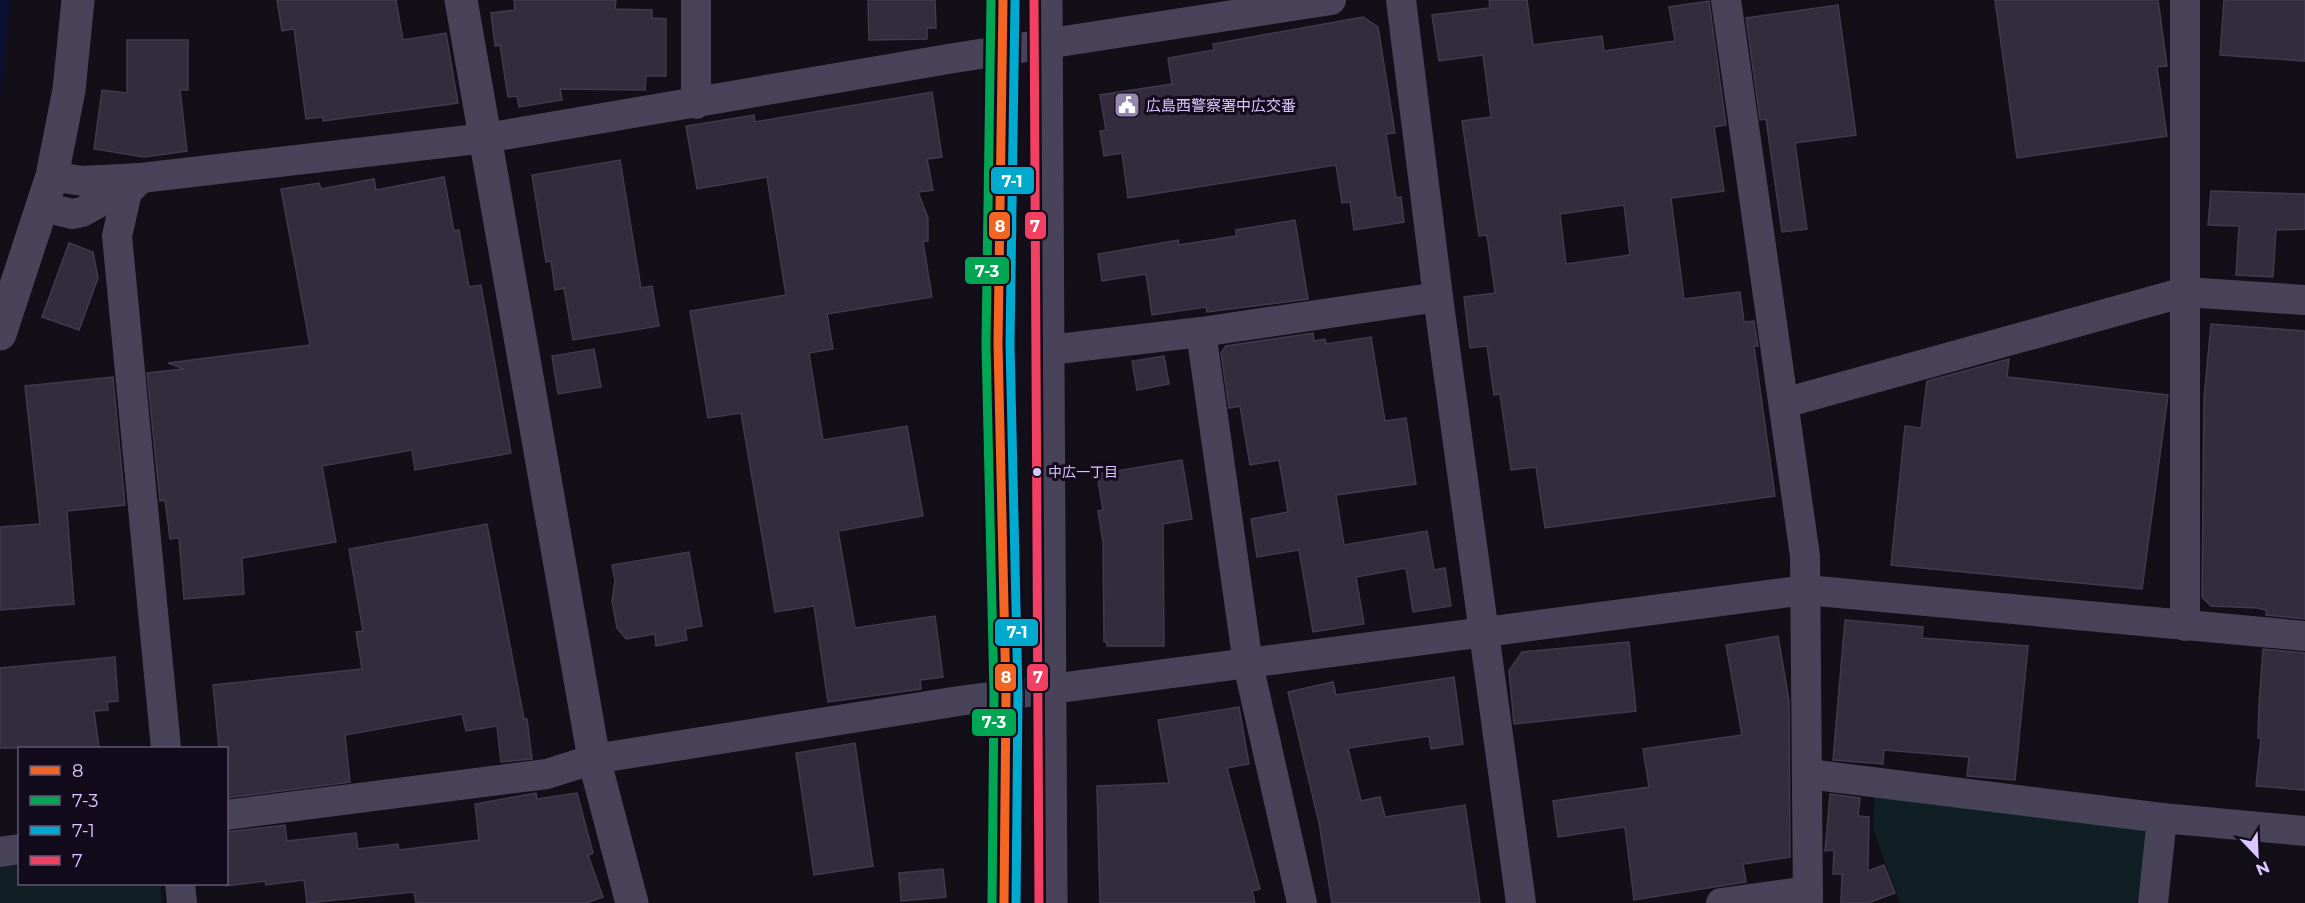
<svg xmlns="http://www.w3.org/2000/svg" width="2305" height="903" font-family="Montserrat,'Noto Sans JP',sans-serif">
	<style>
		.green { fill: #0f1f24 }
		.water { fill: #0a1035 }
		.building { fill: #322c3c; stroke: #41394e; stroke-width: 1.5; fill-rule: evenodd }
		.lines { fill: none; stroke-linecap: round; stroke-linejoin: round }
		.minor { stroke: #494359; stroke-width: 30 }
		.tertiary { stroke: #494359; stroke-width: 33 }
		.bus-1-casing { stroke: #120b1c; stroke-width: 14 }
		.bus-2-casing { stroke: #120b1c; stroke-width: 14 }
		.bus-3-casing { stroke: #120b1c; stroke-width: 14 }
		.bus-4-casing { stroke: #120b1c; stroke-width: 14 }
		.bus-1 { stroke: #f26522; stroke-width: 9 }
		.bus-2 { stroke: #00a651; stroke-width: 9 }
		.bus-3 { stroke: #00a9ce; stroke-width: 9 }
		.bus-4 { stroke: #f24062; stroke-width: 9 }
		.bus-dot { fill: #d9c7ff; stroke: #120b1c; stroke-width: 2 }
		.labels { text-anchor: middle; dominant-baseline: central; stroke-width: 6; stroke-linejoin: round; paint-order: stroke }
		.bus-label { font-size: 14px; fill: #d9c7ff; stroke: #120b1c; text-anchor: start }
		.poi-label { font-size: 15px; fill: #d9c7ff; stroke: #120b1c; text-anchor: start }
		.line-badge { stroke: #120b1c; stroke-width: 2 }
		.badge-label { font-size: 16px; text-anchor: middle; font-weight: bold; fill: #fff }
	</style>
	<rect width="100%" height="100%" fill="#130f18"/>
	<g class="green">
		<path d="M1875 794 2137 821 2146 835 2137 903H1900L1873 829Z"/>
		<path d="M19 864 20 884H160L162 903H0V867Z"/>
	</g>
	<path class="water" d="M0 0H10L0 102Z"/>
	<g class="building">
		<path d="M277 0H396L403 40 446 33 458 103 323 121V117L306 119 294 29 282 31Z"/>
		<path d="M514 0H616L615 9 652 10V18L666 19V76H646L645 90 560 89 562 100 519 107 517 96 508 97 500 45 495 46 491 13 515 10Z"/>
		<path d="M868 0H935L936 28H927V39L869 40Z"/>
		<path d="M1489 0H1527L1533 45 1602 36 1604 51 1675 41 1669 7 1709 1 1726 125 1714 127 1724 191 1671 198 1684 299 1740 292 1744 322 1754 321 1758 346H1754L1775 496 1545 528 1536 467 1511 470 1500 394 1494 395 1487 346 1470 348 1464 297 1495 293 1487 235 1479 236 1462 121 1491 117 1483 55 1439 61 1432 15 1490 8ZM1624 205 1630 255 1566 264 1560 214Z"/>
		<path d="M1995 0H2158L2167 66 2157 67 2167 136 2017 158Z"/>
		<path d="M2224 0H2305V61L2220 55Z"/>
		<path d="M1838 5 1856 135 1795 143 1807 229 1782 232 1766 119 1760 120 1746 18Z"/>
		<path d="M1363 17 1378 27 1395 133 1386 134 1396 198 1401 197 1404 222 1354 230 1350 202 1342 203 1336 165 1128 198 1122 153 1104 156 1100 131 1106 130 1100 95 1172 84 1168 58 1214 50 1213 44Z"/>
		<path d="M127 40H188V90H180L187 151 144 157 94 149 102 90 127 93Z"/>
		<path d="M932 92 942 157 927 159 933 190 918 192 928 218V241L923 242 932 297 827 314 833 349 809 353 823 440 907 426 923 516 838 531 855 628 935 616 943 677 920 680 921 689 828 702 814 606 775 612 741 413 708 418 690 311 786 295 767 177 697 189 686 126 754 115 755 122Z"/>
		<path d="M620 160 641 288 652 286 659 326 573 340 564 288 555 290 551 261 546 262 532 175Z"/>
		<path d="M444 177 454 231 459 230 469 287 481 285 511 453 415 470 412 450 322 466 336 542 242 558 244 594 184 599 179 538 170 539 165 500 160 501 147 373 184 369 168 363 310 345 281 189 319 183 321 189 374 179 376 190Z"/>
		<path d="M2211 191 2305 194V229L2276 230 2273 277 2236 275 2239 226 2208 225Z"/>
		<path d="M1295 220 1308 299 1207 312 1206 307 1152 315 1146 274 1102 281 1098 254 1178 240 1179 245 1236 236V230Z"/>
		<path d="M69 243 93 252 98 278 79 330 42 317Z"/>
		<path d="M2211 324 2305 331V619L2266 615V610L2257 608 2211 606 2202 597 2204 399Z"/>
		<path d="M1313 333 1314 341 1325 339 1326 344 1371 337 1385 421 1406 418 1416 484 1336 495 1344 545 1427 531 1434 570 1445 568 1451 606 1413 612 1406 568 1356 577 1364 624 1313 632 1299 550 1257 557 1251 519 1288 512 1279 460 1250 465 1240 406 1229 408 1221 353 1226 346Z"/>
		<path d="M594 349 601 387 558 394 552 356Z"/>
		<path d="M1164 356 1169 384 1137 390 1132 361Z"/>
		<path d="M2009 359 2007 377 2168 395 2142 589 1891 565 1905 426 1921 428 1927 381Z"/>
		<path d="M113 377 125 505 67 511 74 604 0 610V527L40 524 25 386Z"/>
		<path d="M1182 460 1192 519 1163 524 1164 646H1107V642H1104L1103 542 1098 511 1103 510 1097 474Z"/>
		<path d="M487 524 524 719H527L532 759 501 762 497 726 466 731 462 714 345 735 350 782 226 798V748H219L213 685 362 669 356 632 363 631 349 549Z"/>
		<path d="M689 552 702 626 685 629 687 640 656 646 655 634 626 639 617 628 612 601 615 581 612 565Z"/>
		<path d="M1845 620 1923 627 1922 638 2028 646 2015 780 1967 776 1969 757 1884 750 1883 764 1833 760Z"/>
		<path d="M1778 636 1789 701 1790 857 1743 864 1746 882 1634 900 1625 827 1558 837 1553 801 1649 787 1643 749 1742 735 1726 645Z"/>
		<path d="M1629 642 1636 711 1514 724 1509 671 1522 652Z"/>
		<path d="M2263 649 2305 653V790L2256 786 2261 738H2258L2259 705Z"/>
		<path d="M115 657 118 701 107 702 108 710 94 711 99 748H0V668Z"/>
		<path d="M1454 677 1463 744 1431 749 1429 736 1348 748 1361 801 1380 797 1385 817 1465 805 1480 903H1332L1319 823 1288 692 1333 682 1336 695Z"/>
		<path d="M1239 707 1249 764 1227 768 1260 889 1252 891 1255 903H1100L1097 786 1169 783 1158 720Z"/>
		<path d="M855 743 873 866 814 875 796 753Z"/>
		<path d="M536 793 537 799 577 793 593 853 588 855 603 897 586 903H416L414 892 307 903 304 880 266 885 265 881 226 886V832L285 825 287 841 356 833 358 849 398 844 399 850 479 840 475 804Z"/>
		<path d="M1830 794 1860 798 1858 816 1869 817 1868 871 1884 865 1895 893 1868 903H1841L1842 874H1833L1834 850 1825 851Z"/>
		<path d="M943 869 946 897 901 901 899 873Z"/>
	</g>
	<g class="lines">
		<g class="minor">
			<path d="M696 0V104"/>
			<path d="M1401 0 1438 297 1521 903"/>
			<path d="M1726 0 1805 556 1808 903"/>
			<path d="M52 176 82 181 141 178 486 138 954 58 1331 0"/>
			<path d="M141 178 127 192 117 236 166 748"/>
			<path d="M44 207 72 214 82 212 136 182"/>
			<path d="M1201 332 1248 664 1302 903"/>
			<path d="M1049 350 1201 332 1438 297"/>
			<path d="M1784 403 2185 292 2305 300"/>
			<path d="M2185 626V0"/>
			<path d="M1808 774 2162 818 2305 831"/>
			<path d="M226 815 547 774 594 759 959 701 1806 590 2305 636"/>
			<path d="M0 852 20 849"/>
			<path d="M180 884 182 903"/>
			<path d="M1721 903 1808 891"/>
			<path d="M2153 903 2162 818"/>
		</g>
		<g class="tertiary">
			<path d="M461 0 594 759 632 903"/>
			<path d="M1003 0 998 344 1006 695 1004 903"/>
			<path d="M1046 0 1051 903"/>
			<path d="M0 334 52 176 69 90 78 0"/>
		</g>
		<g class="bus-1-casing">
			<path id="bus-1" d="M1003 0 998 344 1006 695 1004 903"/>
		</g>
		<g class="bus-2-casing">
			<path id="bus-2" d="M991 0 986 344 994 695 992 903"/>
		</g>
		<g class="bus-3-casing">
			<path id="bus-3" d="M1015 0 1010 344 1018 695 1016 903"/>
		</g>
		<g class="bus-4-casing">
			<path id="bus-4" d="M1034 0 1039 903"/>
		</g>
		<use href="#bus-1" class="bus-1"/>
		<use href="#bus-2" class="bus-2"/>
		<use href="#bus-3" class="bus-3"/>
		<use href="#bus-4" class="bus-4"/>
	</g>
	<defs>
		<g id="civic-square" transform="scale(1.35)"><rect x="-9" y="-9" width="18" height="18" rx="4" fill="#9487ae" stroke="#120b1c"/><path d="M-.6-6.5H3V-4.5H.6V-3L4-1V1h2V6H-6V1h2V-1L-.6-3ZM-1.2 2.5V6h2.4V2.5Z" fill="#fff"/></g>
	</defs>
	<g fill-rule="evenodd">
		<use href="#civic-square" x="1127" y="105"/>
	</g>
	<circle class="bus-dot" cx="1037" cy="472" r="5"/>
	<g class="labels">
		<g class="bus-label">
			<text x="1048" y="472">中広一丁目</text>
		</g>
		<g class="poi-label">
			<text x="1146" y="105">広島西警察署中広交番</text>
		</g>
	</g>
	<g class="line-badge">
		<rect x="990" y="166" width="45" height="29" rx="6" fill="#00a9ce"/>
		<rect x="1024" y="211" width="23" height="29" rx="6" fill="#f24062"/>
		<rect x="988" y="211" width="23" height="29" rx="6" fill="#f26522"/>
		<rect x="964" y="256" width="46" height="29" rx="6" fill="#00a651"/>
		<rect x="994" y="618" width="45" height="29" rx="6" fill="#00a9ce"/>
		<rect x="994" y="663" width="23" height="29" rx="6" fill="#f26522"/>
		<rect x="1026" y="663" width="23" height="29" rx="6" fill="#f24062"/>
		<rect x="971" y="708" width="46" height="29" rx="6" fill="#00a651"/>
	</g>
	<g class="badge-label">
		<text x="1012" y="187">7-1</text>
		<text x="1035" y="232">7</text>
		<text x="1000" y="232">8</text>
		<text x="987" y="277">7-3</text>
		<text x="1017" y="638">7-1</text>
		<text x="1006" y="683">8</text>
		<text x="1038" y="683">7</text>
		<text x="994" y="728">7-3</text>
	</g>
	<rect x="18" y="747" width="210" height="138" fill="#120b1c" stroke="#625677" stroke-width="1.5"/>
	<rect x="30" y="766" width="30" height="9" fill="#f26522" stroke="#625677" stroke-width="1.5"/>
	<text x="72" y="777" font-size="18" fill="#d9c7ff">8</text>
	<rect x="30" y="796" width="30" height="9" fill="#00a651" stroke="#625677" stroke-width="1.5"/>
	<text x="72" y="807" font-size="18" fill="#d9c7ff">7-3</text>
	<rect x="30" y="826" width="30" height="9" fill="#00a9ce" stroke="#625677" stroke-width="1.5"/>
	<text x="72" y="837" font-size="18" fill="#d9c7ff">7-1</text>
	<rect x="30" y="856" width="30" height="9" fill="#f24062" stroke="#625677" stroke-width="1.5"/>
	<text x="72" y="867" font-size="18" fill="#d9c7ff">7</text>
	<g transform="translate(2257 855) rotate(157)" stroke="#120b1c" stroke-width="4.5" paint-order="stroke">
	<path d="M0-4.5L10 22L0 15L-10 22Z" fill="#d9c7ff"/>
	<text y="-9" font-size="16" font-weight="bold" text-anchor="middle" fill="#d9c7ff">N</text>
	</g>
</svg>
